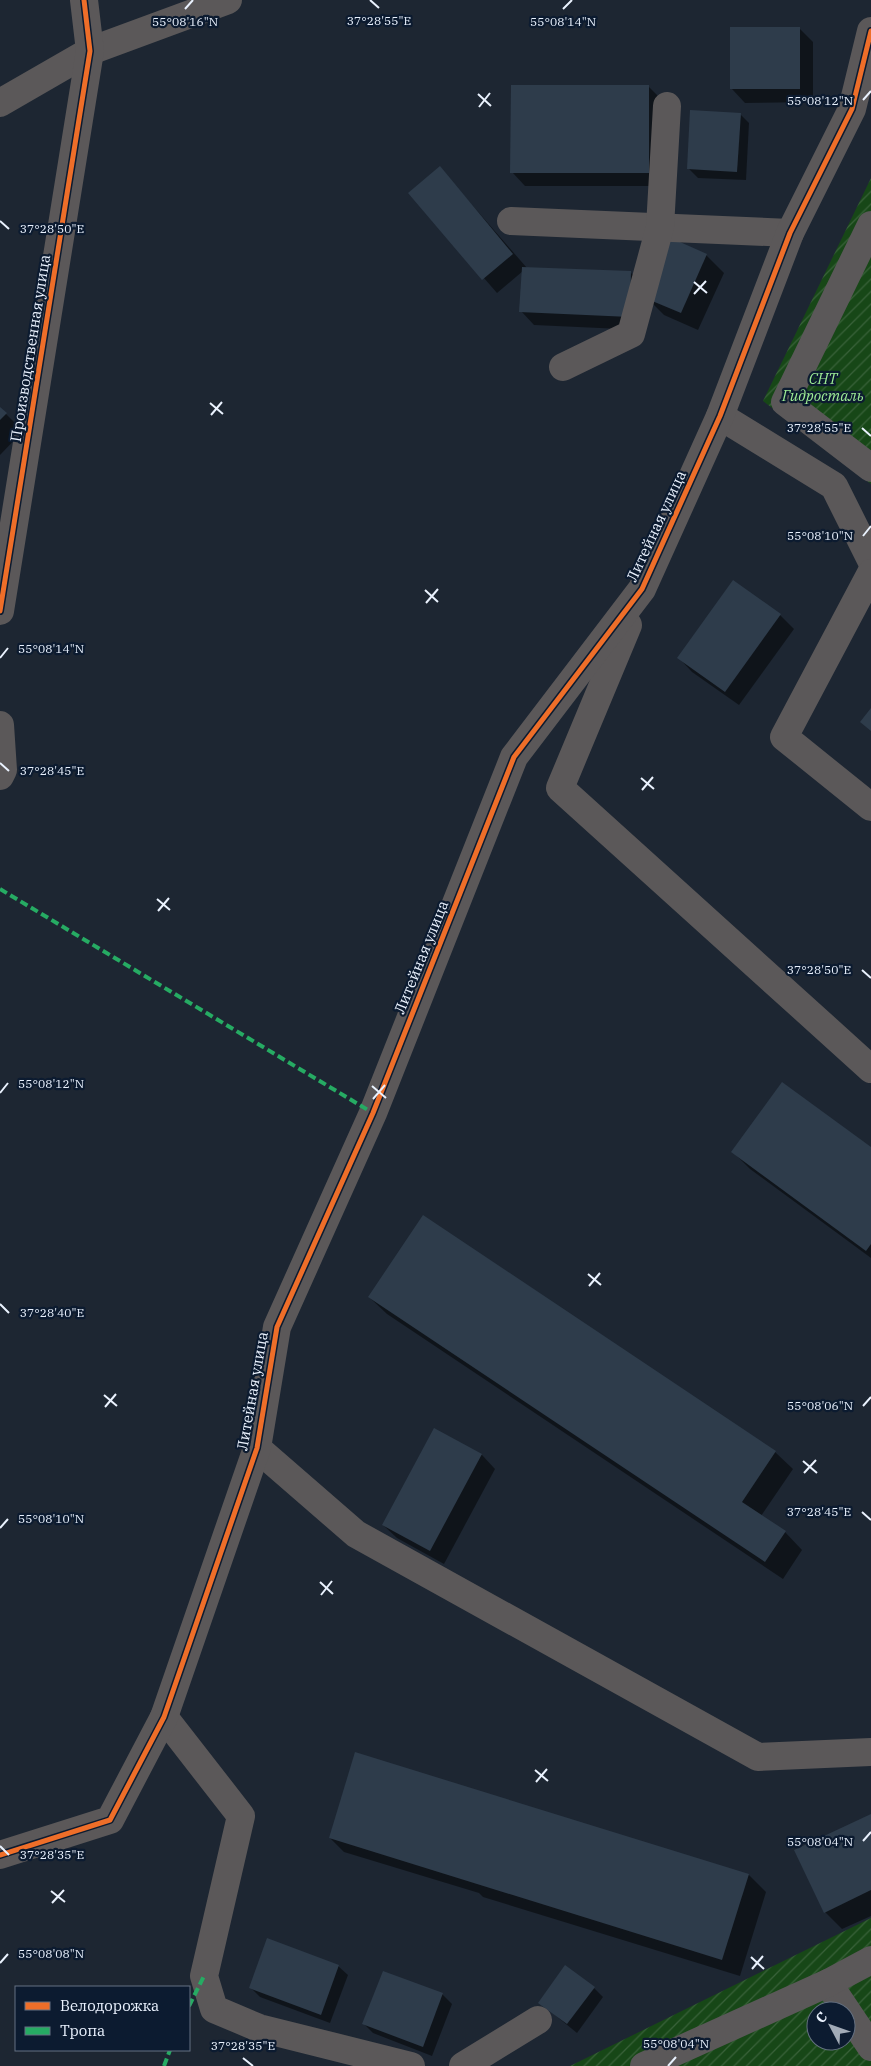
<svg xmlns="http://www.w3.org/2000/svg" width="871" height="2066" font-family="'IBM Plex Serif',serif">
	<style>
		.garden { fill: url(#garden-furrows); fill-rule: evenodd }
		.shadow { fill: #0007 }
		.building { fill: #2e3c4b }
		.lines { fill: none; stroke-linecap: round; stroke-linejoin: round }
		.minor { stroke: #5b5859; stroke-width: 28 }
		.quiet { stroke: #26ab63; stroke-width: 4; stroke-dasharray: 8 4; stroke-linecap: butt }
		.cycleway-casing { stroke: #0c1b30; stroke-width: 8 }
		.cycleway { stroke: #ee6e29; stroke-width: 5 }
		.ticks { fill: none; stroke: #eaf2fe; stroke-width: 2 }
		.labels { text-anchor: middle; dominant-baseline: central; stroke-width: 4.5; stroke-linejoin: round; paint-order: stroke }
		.street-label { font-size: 15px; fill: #eaf2fe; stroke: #0c1b30 }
		.park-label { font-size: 15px; font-style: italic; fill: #9deb95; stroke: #0c1b30 }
		.ticks-label { font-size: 12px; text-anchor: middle; fill: #eaf2fe; stroke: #0c1b30; stroke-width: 4.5; stroke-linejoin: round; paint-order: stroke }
	</style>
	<defs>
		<pattern id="garden-furrows" width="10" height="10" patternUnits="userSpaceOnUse" patternTransform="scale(1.25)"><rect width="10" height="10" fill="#174717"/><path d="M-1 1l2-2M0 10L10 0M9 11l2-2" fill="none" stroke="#39623a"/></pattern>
	</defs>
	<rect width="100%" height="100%" fill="#1d2632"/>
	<g class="garden">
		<path d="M871 178V484L763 401Z"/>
		<path d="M871 1918V2066H570ZM816 2011H846V2041H816Z"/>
	</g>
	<g class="shadow">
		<path d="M799 28 813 42V102L745 103 732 89Z"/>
		<path d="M648 86 662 100V186H525L512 172Z"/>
		<path d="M740 114 749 123 746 180 698 178 688 168Z"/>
		<path d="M440 168 527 268 631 273 645 286 643 330 534 325 521 311 523 271 497 293 410 193Z"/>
		<path d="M706 255 724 273 698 330 664 315 646 297Z"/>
		<path d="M0 408 23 431 0 455Z"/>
		<path d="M780 615 794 629 739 705 692 672 679 658Z"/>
		<path d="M871 1149V1258L750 1169 733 1152Z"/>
		<path d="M369 1297 775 1452 793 1469 761 1516 785 1532 802 1550 783 1579 387 1314Z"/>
		<path d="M435 1430 482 1455 495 1469 444 1564 397 1538 383 1525Z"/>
		<path d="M871 1815V1916L842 1929 825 1912Z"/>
		<path d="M330 1838 749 1875 766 1892 740 1976 483 1897 479 1893 344 1852Z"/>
		<path d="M338 1966 348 1975 330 2023 260 1997 251 1988Z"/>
		<path d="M594 1988 603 1997 577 2033 539 2002Z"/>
		<path d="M442 1994 452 2004 432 2056 373 2033 364 2024Z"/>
	</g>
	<g class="building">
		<rect x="730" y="27" width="70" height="62"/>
		<path d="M511 85H649V173H510Z"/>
		<path d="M690 110 741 113 737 172 687 169Z"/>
		<path d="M440 166 513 254 482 280 408 193Z"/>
		<path d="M671 238 707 254 681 313 645 298Z"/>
		<path d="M522 267 631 271 630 317 519 312Z"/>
		<path d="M0 407 7 413 0 420Z"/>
		<path d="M733 580 781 614 725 692 677 658Z"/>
		<path d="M871 708V731L860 722Z"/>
		<path d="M782 1082 871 1147V1244L866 1251 731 1152Z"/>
		<path d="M423 1215 776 1451 742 1502 786 1531 765 1562 368 1297Z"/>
		<path d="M434 1428 482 1454 430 1551 382 1525Z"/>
		<path d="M355 1752 749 1874 722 1960 329 1838Z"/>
		<path d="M871 1814V1890L824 1913 794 1850Z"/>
		<path d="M267 1938 339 1965 321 2015 249 1988Z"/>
		<path d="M565 1965 595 1987 567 2024 538 2003Z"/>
		<path d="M383 1971 443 1993 423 2047 362 2024Z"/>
	</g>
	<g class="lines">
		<g class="minor">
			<path d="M0 103 90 51 228 0"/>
			<path d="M511 221 790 233"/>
			<path d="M871 225 785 402 871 468"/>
			<path d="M563 367 631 334 660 227 667 106"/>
			<path d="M720 416 834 486 871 560"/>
			<path d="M871 573 784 737 871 807"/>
			<path d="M0 611 90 51 84 0"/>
			<path d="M628 625 560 788 871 1069"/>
			<path d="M0 725 3 770 0 776"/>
			<path d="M257 1448 356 1534 758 1757 871 1752"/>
			<path d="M164 1717 241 1816 204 1976 214 2009 259 2028 411 2066"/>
			<path d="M0 1855 110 1820 164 1717 257 1448 277 1327 373 1113 514 757 642 589 720 416 790 233 852 109 871 31"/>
			<path d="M828 1983 871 2047"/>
			<path d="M463 2066 538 2020"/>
			<path d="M644 2066 828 1983 871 1960"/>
		</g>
		<g class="quiet">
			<path d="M0 889 373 1113"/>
			<path d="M189 2006 204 1976"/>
			<path d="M164 2066 170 2050"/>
		</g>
		<g class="cycleway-casing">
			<g id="cycleway">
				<path d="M0 611 90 51 84 0"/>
				<path d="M0 1855 110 1820 164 1717 257 1448 277 1327 373 1113 514 757 642 589 720 416 790 233 852 109 871 31"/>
			</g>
		</g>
		<use href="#cycleway" class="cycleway"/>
	</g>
	<path class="ticks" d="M370 0 379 8M185 9 193 0M563 9 572 0M478 94 491 106M863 100 871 91M479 107 490 93M0 221 9 229M694 282 707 293M694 294 706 281M210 403 223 414M211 415 222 402M862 428 871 436M863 536 871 526M425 590 438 602M426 603 438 589M0 658 8 648M0 763 9 771M641 778 654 789M642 790 653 777M157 899 170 910M158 911 169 898M862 970 871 978M372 1086 386 1098M0 1093 8 1083M373 1099 385 1085M588 1274 601 1285M589 1286 600 1273M0 1304 9 1313M104 1395 117 1406M863 1406 871 1397M105 1407 116 1394M803 1461 817 1473M804 1473 816 1460M862 1512 871 1520M0 1528 8 1519M320 1582 333 1594M321 1595 332 1581M535 1770 548 1781M536 1782 547 1769M863 1841 871 1832M0 1846 9 1855M51 1891 65 1902M52 1903 64 1890M751 1957 764 1969M0 1963 8 1954M752 1969 763 1956M243 2058 253 2066M668 2066 676 2057"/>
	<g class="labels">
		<g class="street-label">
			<text transform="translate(30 348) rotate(-81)">Производственная улица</text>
			<text transform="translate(656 526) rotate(-65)">Литейная улица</text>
			<text transform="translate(421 957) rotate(-68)">Литейная улица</text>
			<text transform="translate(252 1391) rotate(-80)">Литейная улица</text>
		</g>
		<g class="park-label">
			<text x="823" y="378">СНТ<tspan x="823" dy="17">Гидросталь</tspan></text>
		</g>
	</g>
	<g class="ticks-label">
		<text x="379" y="25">37°28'55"E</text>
		<text x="185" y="26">55°08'16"N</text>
		<text x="563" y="26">55°08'14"N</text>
		<text x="820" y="105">55°08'12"N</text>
		<text x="52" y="233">37°28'50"E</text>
		<text x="819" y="432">37°28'55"E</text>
		<text x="820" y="540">55°08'10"N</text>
		<text x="51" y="653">55°08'14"N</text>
		<text x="52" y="775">37°28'45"E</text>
		<text x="819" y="974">37°28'50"E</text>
		<text x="51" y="1088">55°08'12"N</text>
		<text x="52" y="1317">37°28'40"E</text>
		<text x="820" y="1410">55°08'06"N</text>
		<text x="819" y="1516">37°28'45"E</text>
		<text x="51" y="1523">55°08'10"N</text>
		<text x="820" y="1846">55°08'04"N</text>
		<text x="52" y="1859">37°28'35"E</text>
		<text x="51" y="1958">55°08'08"N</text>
		<text x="676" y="2048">55°08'04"N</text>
		<text x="243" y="2050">37°28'35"E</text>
	</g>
	<rect x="15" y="1986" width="175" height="65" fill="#0c1b30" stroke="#657182"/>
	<rect x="25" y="2002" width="25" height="8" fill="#ee6e29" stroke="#657182"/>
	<text x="60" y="2011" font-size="15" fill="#eaf2fe">Велодорожка</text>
	<rect x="25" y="2027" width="25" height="8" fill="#26ab63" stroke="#657182"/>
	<text x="60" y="2036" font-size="15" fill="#eaf2fe">Тропа</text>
	<g transform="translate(831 2026) rotate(311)"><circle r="24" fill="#0c1b30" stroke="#657182"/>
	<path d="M0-4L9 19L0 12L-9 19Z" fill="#a2abb7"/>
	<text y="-8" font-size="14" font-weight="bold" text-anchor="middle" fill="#eaf2fe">С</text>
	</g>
</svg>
